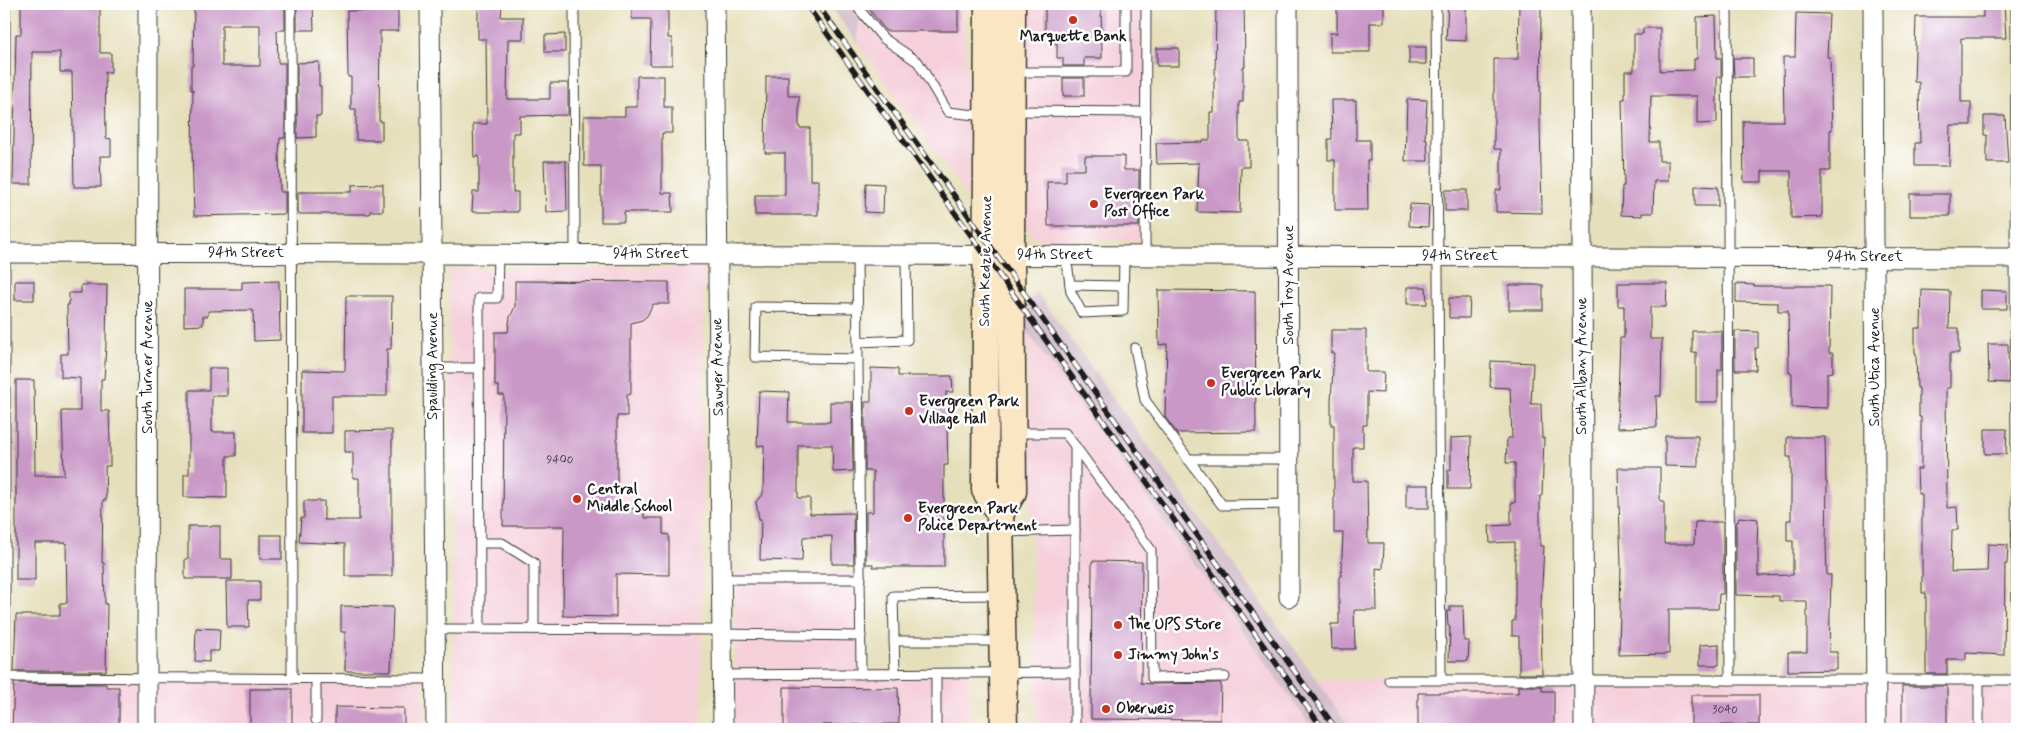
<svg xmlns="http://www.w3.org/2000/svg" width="2021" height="733" font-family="Mynerve,sans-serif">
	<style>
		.built { fill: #f5cfda }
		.industrial { fill: #d1bdcb }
		.building { fill: #c998c7; fill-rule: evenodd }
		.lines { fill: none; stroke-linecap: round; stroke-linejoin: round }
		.lane-casing { stroke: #3a3934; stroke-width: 11 }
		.street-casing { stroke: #3a3934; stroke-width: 21 }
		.secondary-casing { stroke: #3a3934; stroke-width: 29 }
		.lane { stroke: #fff; stroke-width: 9 }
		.street { stroke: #fff; stroke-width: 19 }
		.secondary { stroke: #fbe6c4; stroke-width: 26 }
		.rail-casing { stroke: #1c1c1c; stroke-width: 5.5 }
		.rail { stroke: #fff; stroke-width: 4; stroke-dasharray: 11; stroke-linecap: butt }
		.poi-dot { fill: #c8321e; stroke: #fff; stroke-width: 2 }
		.labels { text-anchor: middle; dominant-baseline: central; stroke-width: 5; stroke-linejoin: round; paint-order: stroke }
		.number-label { font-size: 12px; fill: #473b47 }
		.poi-label { font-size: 15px; font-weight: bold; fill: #1c1c1c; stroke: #fff; text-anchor: start }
		.street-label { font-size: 15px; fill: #1c1c1c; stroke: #fff }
	</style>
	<rect width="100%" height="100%" fill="#fff"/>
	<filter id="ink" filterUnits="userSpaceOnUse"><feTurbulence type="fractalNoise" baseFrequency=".02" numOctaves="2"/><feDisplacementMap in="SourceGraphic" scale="10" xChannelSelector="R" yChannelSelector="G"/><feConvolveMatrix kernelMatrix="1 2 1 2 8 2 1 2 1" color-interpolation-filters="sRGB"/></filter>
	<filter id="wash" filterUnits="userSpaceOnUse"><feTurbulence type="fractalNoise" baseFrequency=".0096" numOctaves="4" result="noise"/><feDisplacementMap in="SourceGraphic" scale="20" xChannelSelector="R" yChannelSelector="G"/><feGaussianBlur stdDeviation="1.12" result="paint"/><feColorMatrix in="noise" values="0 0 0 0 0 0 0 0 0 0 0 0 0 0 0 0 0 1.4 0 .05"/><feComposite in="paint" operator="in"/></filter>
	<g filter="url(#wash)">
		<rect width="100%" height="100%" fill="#e6dfbb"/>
		<g class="built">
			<path d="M859 4H962L970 114 969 197 858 44Z"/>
			<path d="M1027 4H1146V240H1045L1034 237 1027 229 1024 218Z"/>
			<path d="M704 268 701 729H455L448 269Z"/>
			<path d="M1026 330 1093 423 1313 729H1037Z"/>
			<path d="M735 572H860L862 674 969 673V729H734Z"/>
			<path d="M4 677 422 679 424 729H4Z"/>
			<path d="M1317 680H2017V729H1351Z"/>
		</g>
		<g class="industrial">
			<path d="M829 4H859L858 44Z"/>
			<path d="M1036 291 1317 680 1351 729H1313L1026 330 1025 315 1028 304Z"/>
		</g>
		<g id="blocks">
			<g class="building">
				<path d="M21 4H100V53H111V72H105L106 138 111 139V156H100L101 187H74L72 72H60V52H32L31 184H13L16 34H21Z"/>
				<path d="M194 4H285V30H277L278 63H285V138H280L279 154 280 192H285V214L194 216 192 148 193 90H191V66H193ZM222 25H260V66H222Z"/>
				<path d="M297 4H313L314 30H297Z"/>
				<path d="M478 4H502L501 17H523V39H508L507 99H550V83H568V115L520 116V133H513V192H518V212H472L473 192H479V156L474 157 473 124H487L486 39H478Z"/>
				<path d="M632 4H668V38H672V65H650L651 19H632Z"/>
				<path d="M865 4H958V31H886Z"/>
				<path d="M1045 4H1101L1102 58H1084V66H1063V58H1057V43H1050V37H1045Z"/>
				<path d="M1216 4H1244L1245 67H1243V102H1239V141H1249V167H1241L1240 213 1197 212 1199 163 1157 164 1156 143 1203 142V140H1210V112H1214V80H1215Z"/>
				<path d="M1337 4H1384V23H1370V52H1330V33H1337Z"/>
				<path d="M1448 4H1466V41L1446 40Z"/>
				<path d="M1519 4H1541L1540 123 1542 213 1496 212V190H1501V149H1494V59H1518Z"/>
				<path d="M1983 4H2004L2006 38H1961V102H1971V125H1950L1949 166H1915V143H1920L1919 82H1914L1916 17H1983Z"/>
				<path d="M398 10V31H380L379 121H382V140H356V109H351V77H348L347 11Z"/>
				<path d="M1796 13 1829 14 1827 57H1830L1832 130H1830V171H1822V217L1791 218V171H1762V182H1744L1743 121H1784L1783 57H1795Z"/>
				<path d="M1716 16 1717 58H1721V77H1717V123L1697 124V96H1651L1650 142H1659V161H1668V181H1654L1653 213H1642V216L1621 215 1622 186H1624L1622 99H1625V71H1634V34H1643V28H1660V71L1694 70V59H1697V17Z"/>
				<path d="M565 34V52H545V35Z"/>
				<rect x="1409" y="47" width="17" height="17"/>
				<rect x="1157" y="48" width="22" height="18"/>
				<path d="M1733 58H1753V77H1734Z"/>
				<path d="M319 62V86H321V116H316V137L297 138V63Z"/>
				<path d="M637 76H664V107H672V133H662V193H672L673 212H624V222H601V166H584V116H625V107H637Z"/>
				<path d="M766 76H788V96H799V128H810V180H818V215H755V195H785V153H765Z"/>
				<rect x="1063" y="78" width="21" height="18"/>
				<path d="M1407 99 1427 100 1425 139H1427L1428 161H1405Z"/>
				<path d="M1331 100H1356V140H1370V160H1367L1368 210H1335V160H1328V139H1332Z"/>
				<path d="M1984 116H2005L2008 163H1987V135H1984Z"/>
				<path d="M1085 156H1124V170H1139V226H1048L1047 182H1066V170H1085Z"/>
				<path d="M544 161H566L567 211 546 212Z"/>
				<path d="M866 183 884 184 883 213 865 212Z"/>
				<path d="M383 184V211H370V214H298V192H352V185Z"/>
				<path d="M1695 186 1718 187V206H1695Z"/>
				<rect x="1445" y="190" width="22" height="21"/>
				<rect x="1910" y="194" width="40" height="22"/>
				<path d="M1410 204 1429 205 1428 227 1409 226Z"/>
				<rect x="15" y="281" width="19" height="19"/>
				<path d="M279 281 280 340 254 341 253 310 208 311V316H203V325L184 326V289H242V282Z"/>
				<path d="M515 281 669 282V304H653L647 316 642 320 631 323V394L627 395V416H617V504H629V509H644V518H663V534L669 535V575L616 574V617L563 616 564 526H503L504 395H499V386H495V332H508L510 317 515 307Z"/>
				<path d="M1618 283H1667L1666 307H1650V339H1662L1661 396H1656L1657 427 1617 428 1620 338H1624V306H1618Z"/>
				<path d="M1736 284 1754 285V286H1830L1829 353H1833V372L1827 373V408L1792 407V373H1789L1788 311H1778V303L1736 302Z"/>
				<path d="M81 285H107L106 345 104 379H101V411H109L110 443V466H105L106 500H103L102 563H104L105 604H107L106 671H14L16 615H60V603H67L66 543H35V580H16V380H34L35 475H64L62 411H80V378L61 377V354H68L67 305H69V293H81Z"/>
				<rect x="1509" y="285" width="34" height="25"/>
				<path d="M1407 287H1426L1427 304H1407Z"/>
				<path d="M1158 290 1255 291 1256 432 1177 433 1165 417 1167 344 1159 345Z"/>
				<path d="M1922 290 1950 291 1949 328H1959V353H1950V388H1946L1947 508 1957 507 1958 530H1952L1951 572 1987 571 1988 544 2008 545 2007 564H2005L2004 655 1966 653V660H1947V674H1926V593H1922V494H1918L1917 469H1921V417H1919V388H1917L1916 353H1915V328H1921Z"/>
				<path d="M1981 290 2007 291V309H1981Z"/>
				<path d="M346 296H392L391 349H387V396H332V433H302V370L345 371Z"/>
				<path d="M1449 298H1470L1469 318H1449Z"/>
				<path d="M1331 330H1366V372H1384L1383 393 1367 392V425H1363V447H1353V481H1367L1368 543H1384L1383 569 1376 568 1377 610H1354L1355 649H1332L1331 624H1339V578L1341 577 1343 533H1334V425H1331V401L1334 353H1331Z"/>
				<path d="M1692 331H1722V370H1718V402H1696V352L1692 353Z"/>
				<path d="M1735 331 1758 332V348H1755L1756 370H1735Z"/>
				<path d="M1988 344H2008L2009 383 1989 382Z"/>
				<path d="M1491 361 1533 363 1531 404H1541L1542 438H1544L1542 496H1540V546H1544L1541 604 1542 674H1519V636H1512V621H1515V542L1490 543 1489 526 1511 525V503H1515V463H1506L1507 438H1512L1510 388 1490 387Z"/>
				<path d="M209 368H227V396H212V432H236V456H227V498L184 497V474H189V390H209Z"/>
				<path d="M871 368 898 369V376H952L953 392H946L948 465H944V567H873V564H866V512H873V471H865V402H871Z"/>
				<path d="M759 391 789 392 788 422H830V402H852L853 471 833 472 832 445H798V498H810V514L853 513 854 564H832V536L803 537 802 561 760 560 761 519H759L756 502 763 493 764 445 757 446Z"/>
				<path d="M1985 429H2007L2006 454H1985Z"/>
				<path d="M392 430V576H345V544L299 542 301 518H304V501H324V520H359V478H353V452H345V431Z"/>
				<path d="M1665 436H1698V467L1665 466Z"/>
				<path d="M1471 437 1470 489H1448V470H1451V438Z"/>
				<path d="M1787 437H1825L1826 482H1827L1826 545 1827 575H1831L1829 652H1837V670L1788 671V652H1807V601H1779V596L1736 595V522H1738L1739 517 1758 519 1757 545H1758V576L1793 575V541H1787V520H1791V457H1787Z"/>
				<path d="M1618 468H1660V501H1664V544H1694L1695 522H1723V594H1719L1718 609H1669V654L1619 655 1621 565Z"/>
				<rect x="1406" y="485" width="23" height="23"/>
				<path d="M188 526H220V559H232V579H185V559H188Z"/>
				<rect x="260" y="535" width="22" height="24"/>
				<path d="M1092 561 1142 562 1141 683 1152 684 1221 683 1220 720 1091 719Z"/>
				<path d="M226 581H260V600H248L249 627H227Z"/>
				<path d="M341 606 393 607 391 671H345V632H341Z"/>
				<path d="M1450 606H1463L1464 641H1469L1468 661H1449L1450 626H1448L1447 611H1450Z"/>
				<path d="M196 628 220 629 219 651H209V662L195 661Z"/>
				<path d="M1719 644V665H1700V645Z"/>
				<path d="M14 683 106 684V687H119V726L12 728Z"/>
				<path d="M1518 686H1542V691H1554V729H1418V693H1518Z"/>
				<rect x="1902" y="686" width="45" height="43"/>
				<path d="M784 687 898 688 899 724 822 725V729H784Z"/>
				<rect x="250" y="689" width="42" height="40"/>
				<rect x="1691" y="695" width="68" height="30"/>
				<path d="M335 707 404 708V729H335Z"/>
			</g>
		</g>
	</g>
	<g filter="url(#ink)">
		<use href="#blocks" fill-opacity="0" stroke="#3a3934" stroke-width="1"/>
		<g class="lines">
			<g class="lane-casing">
				<g id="lane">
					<path d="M291 4 292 679"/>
					<path d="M574 4 575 253"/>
					<path d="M859 4V9L883 38 918 62 948 112 984 116"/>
					<path d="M1436 4 1441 680"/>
					<path d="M1727 4 1730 680"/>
					<path d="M2016 4 2015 258 2017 652"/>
					<path d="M1015 72H1126V4"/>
					<path d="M1014 111 1146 112"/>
					<path d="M857 255 861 674"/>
					<path d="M1066 255 1071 292 1082 313 1123 311 1124 255"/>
					<path d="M1145 255 1146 4"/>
					<path d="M1070 285 1123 286"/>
					<path d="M858 308 756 307 755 357 858 359"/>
					<path d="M858 342 907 340 906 255"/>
					<path d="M1135 348 1145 400 1222 505 1290 504"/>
					<path d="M433 368H479"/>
					<path d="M1015 433H1065L1075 446V729"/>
					<path d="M1075 446 1151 550 1152 678 1225 677"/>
					<path d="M1187 459H1290"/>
					<path d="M1003 532 1075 530"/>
					<path d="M480 543H502L534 563V629"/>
					<path d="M721 579H861"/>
					<path d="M435 629 722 630"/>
					<path d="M480 629 479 298H497L498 253"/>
					<path d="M722 634 861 636"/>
					<path d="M894 641H999"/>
					<path d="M895 674 893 596 999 595"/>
					<path d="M722 675 1075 672"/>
					<path d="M4 677 436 679"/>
					<path d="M5 677V4"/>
					<path d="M1389 680H2017"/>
					<path d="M316 720V679"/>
					<path d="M936 729V674"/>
					<path d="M1979 729V680"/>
				</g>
			</g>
			<g class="street-casing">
				<g id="street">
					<path d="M430 4 436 729"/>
					<path d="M715 4 723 729"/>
					<path d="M1288 4 1289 597"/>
					<path d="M1581 4 1584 729"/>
					<path d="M1873 4 1876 729"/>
					<path d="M4 253 2017 258"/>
					<path d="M147 729 148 4"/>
				</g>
			</g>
			<g class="secondary-casing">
				<g id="secondary">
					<path d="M988 4 985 490 1000 514 1004 729"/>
					<path d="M1000 514 1013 492 1011 255 1012 4"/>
				</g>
			</g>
			<use href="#lane" class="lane"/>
			<use href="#street" class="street"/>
			<use href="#secondary" class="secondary"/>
			<g class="rail-casing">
				<g id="rail">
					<path d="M806 4 1323 729"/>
					<path d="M817 4 1336 729"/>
				</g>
			</g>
			<use href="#rail" class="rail"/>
		</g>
	</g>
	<g class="poi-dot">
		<circle cx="1073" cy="20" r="5"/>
		<circle cx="1094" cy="204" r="5"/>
		<circle cx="1211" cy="383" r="5"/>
		<circle cx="909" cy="411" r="5"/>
		<circle cx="577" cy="499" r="5"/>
		<circle cx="908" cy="518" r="5"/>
		<circle cx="1118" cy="625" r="5"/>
		<circle cx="1118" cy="655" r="5"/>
		<circle cx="1106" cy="709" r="5"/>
	</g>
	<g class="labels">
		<g class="number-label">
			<text x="560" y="460">9400</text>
			<text x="1725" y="710">3040</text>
		</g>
		<g class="poi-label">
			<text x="1073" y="37" text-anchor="middle">Marquette Bank</text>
			<text x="1104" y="195">Evergreen Park<tspan x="1104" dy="17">Post Office</tspan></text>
			<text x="1221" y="374">Evergreen Park<tspan x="1221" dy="17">Public Library</tspan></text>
			<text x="919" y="402">Evergreen Park<tspan x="919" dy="17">Village Hall</tspan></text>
			<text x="587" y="490">Central<tspan x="587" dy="17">Middle School</tspan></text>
			<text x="918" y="509">Evergreen Park<tspan x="918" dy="17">Police Department</tspan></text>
			<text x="1128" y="625">The UPS Store</text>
			<text x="1128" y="655">Jimmy John's</text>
			<text x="1116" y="709">Oberweis</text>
		</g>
		<g class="street-label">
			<text x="246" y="253">94th Street</text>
			<text x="651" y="254">94th Street</text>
			<text x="1055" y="255">94th Street</text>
			<text x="1460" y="256">94th Street</text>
			<text x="1865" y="257">94th Street</text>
			<text transform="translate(986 261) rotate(-89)">South Kedzie Avenue</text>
			<text transform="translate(1289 285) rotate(-90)">South Troy Avenue</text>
			<text transform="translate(433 366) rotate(-90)">Spaulding Avenue</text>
			<text transform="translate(1582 366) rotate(-90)">South Albany Avenue</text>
			<text transform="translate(148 367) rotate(-90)">South Turner Avenue</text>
			<text transform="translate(718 367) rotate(-91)">Sawyer Avenue</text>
			<text transform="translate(1875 367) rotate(-90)">South Utica Avenue</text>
		</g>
	</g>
	<rect width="2021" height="733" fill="none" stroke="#fff" stroke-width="20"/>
</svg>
